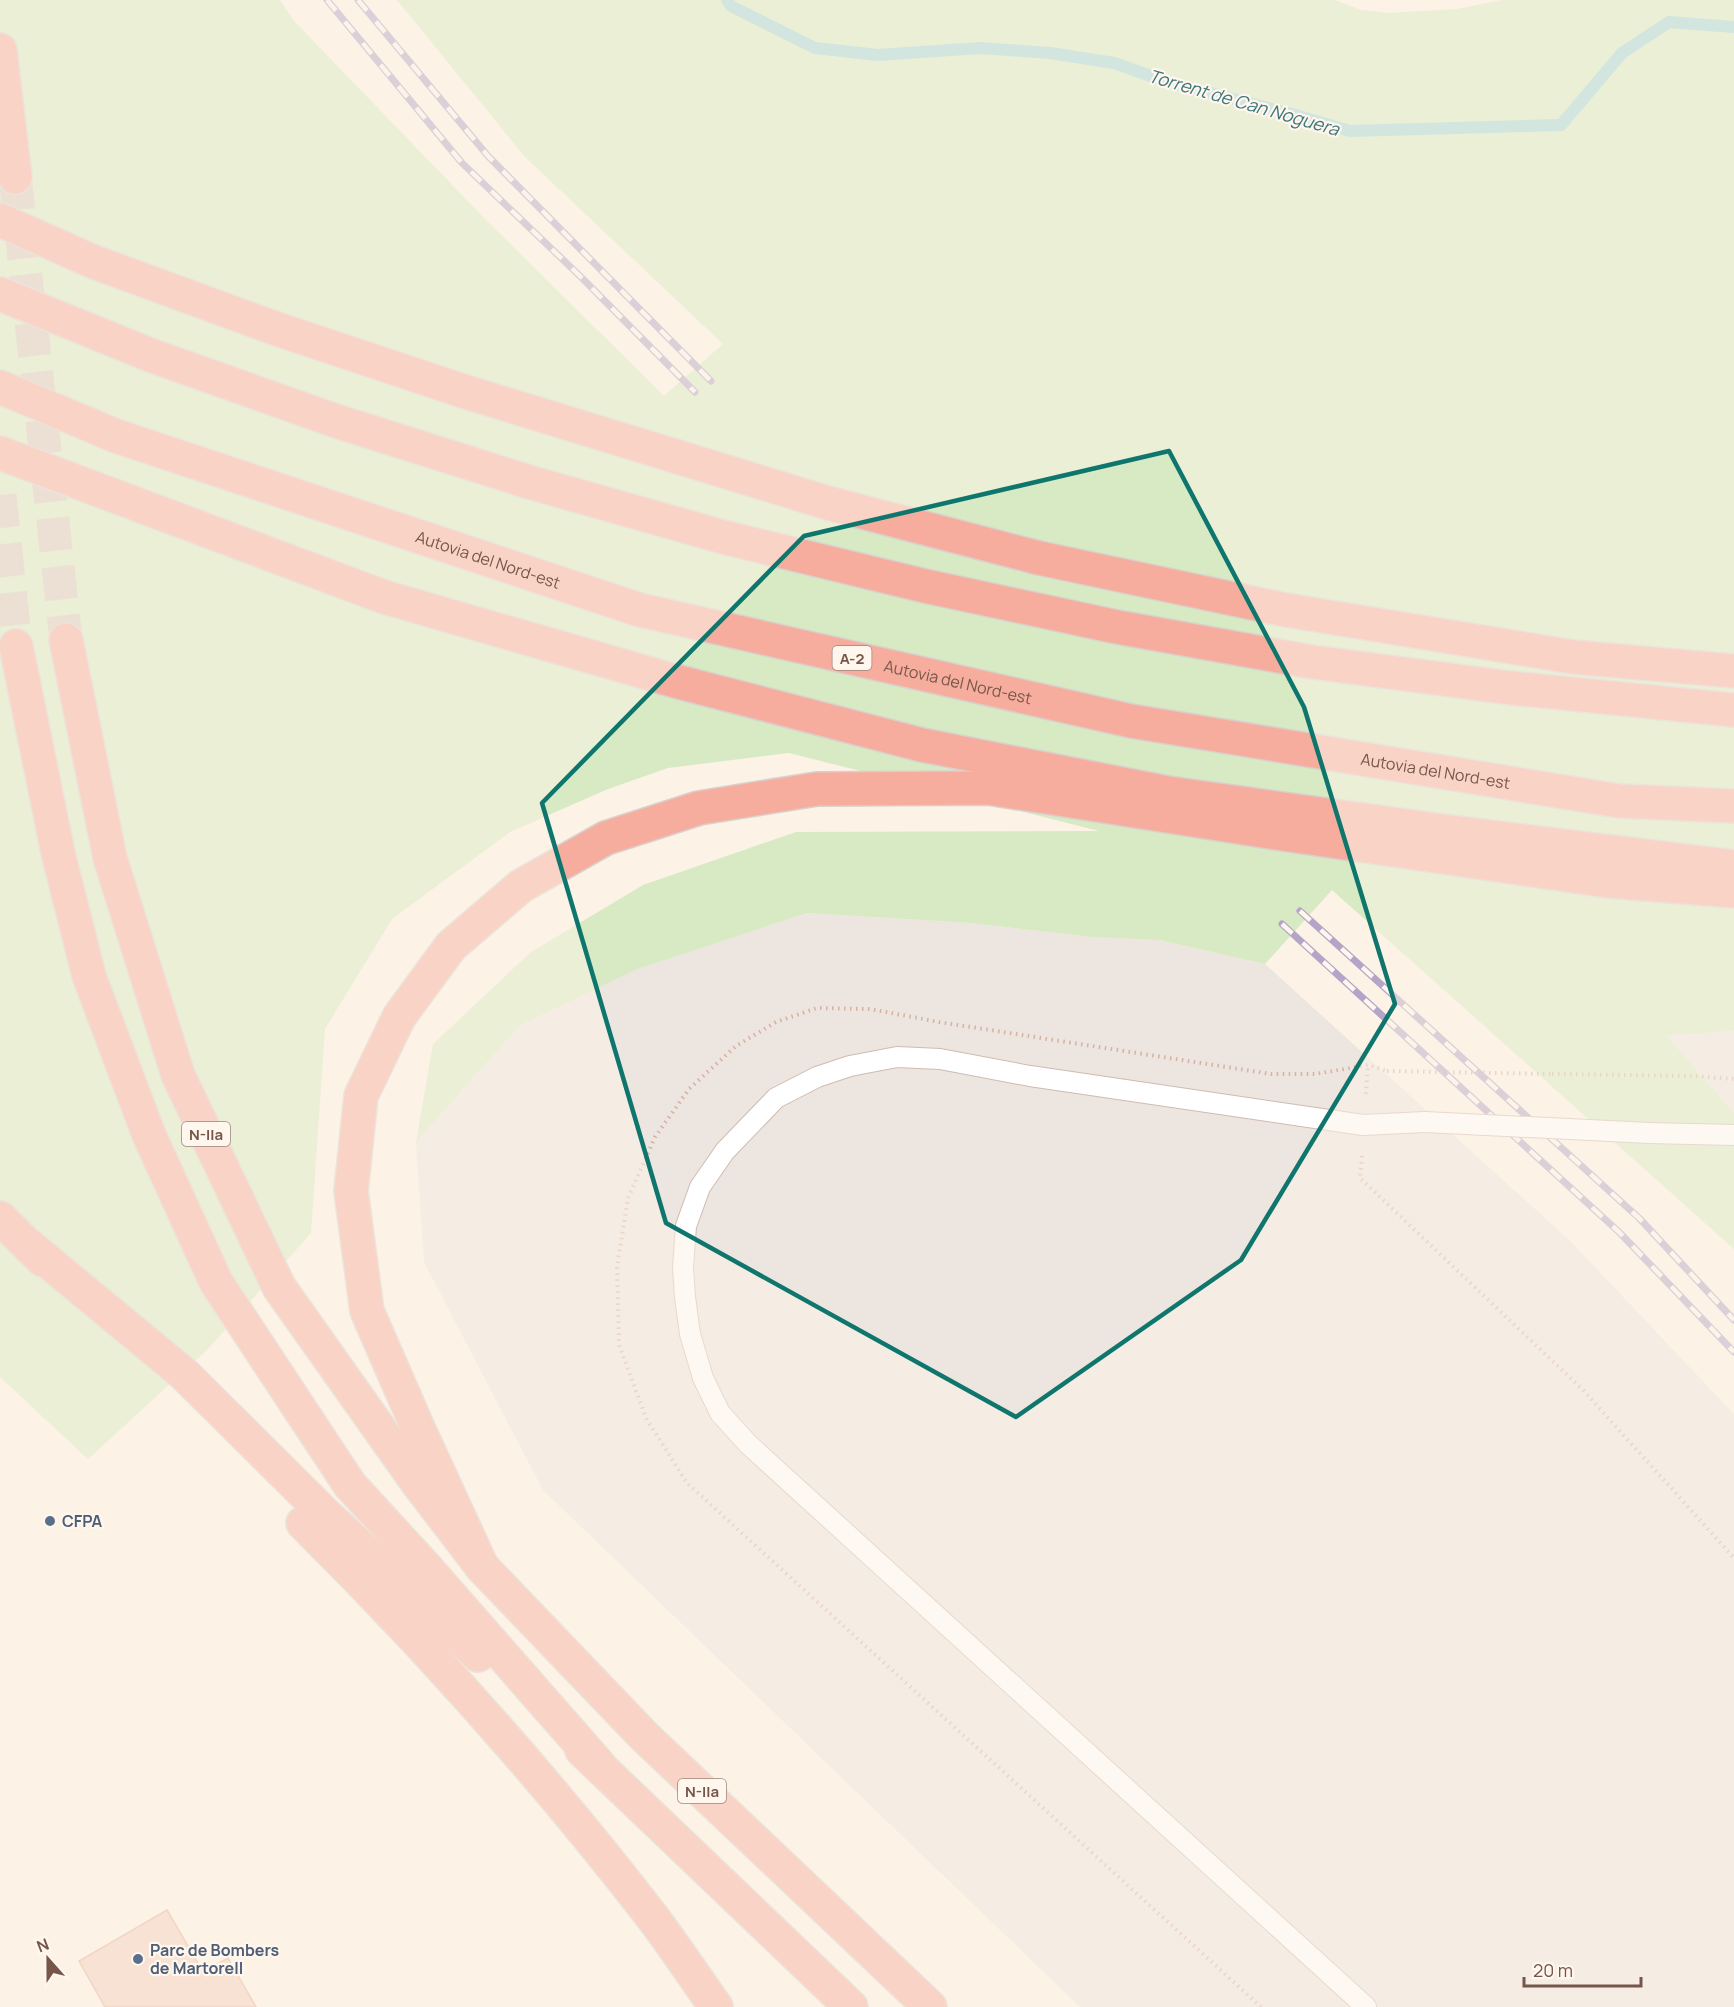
<svg xmlns="http://www.w3.org/2000/svg" width="1734" height="2007" font-family="Manrope,sans-serif">
	<style>
		.industrial { fill: #ede5e0 }
		.green { fill: #d7eac4 }
		.lines { fill: none; stroke-linecap: round; stroke-linejoin: round }
		.stream { stroke: #a1d5d8; stroke-width: 12 }
		.building { fill: #f2cebe; stroke: #e5b39e; stroke-width: 1.5 }
		.highway-tunnel { stroke: #dacbbf; stroke-width: 33; stroke-dasharray: 33 16; stroke-linecap: butt }
		.lane-casing { stroke: #d0bbaf; stroke-width: 22 }
		.highway-casing { stroke: #d9d0cd; stroke-width: 36 }
		.path { stroke: #d7b1a1; stroke-width: 4; stroke-dasharray: 1.5 4.5; stroke-linecap: butt }
		.lane { stroke: #fff; stroke-width: 20 }
		.highway { stroke: #f7ad9d; stroke-width: 33 }
		.rail-casing { stroke: #b4a4c7; stroke-width: 7 }
		.rail { stroke: #fff6ed; stroke-width: 4.5; stroke-dasharray: 14; stroke-linecap: butt }
		.lane-bridge-casing { stroke: #d0bbaf; stroke-width: 22; stroke-linecap: butt }
		.path-bridge { stroke: #d7b1a1; stroke-width: 4; stroke-dasharray: 1.5 4.5; stroke-linecap: butt }
		.lane-bridge { stroke: #fff; stroke-width: 20 }
		.marked { fill: none; stroke: #0f766e; stroke-width: 4.5; stroke-linejoin: round }
		.service-dot { fill: #5c6f8a; stroke: #fff6ed; stroke-width: 2 }
		.labels { text-anchor: middle; dominant-baseline: central; stroke-width: 4.5; stroke-linejoin: round; paint-order: stroke }
		.shield { fill: #fff6ed; stroke: #9f867c; stroke-width: 1.5 }
		.shield-label { font-size: 15px; font-weight: bold; fill: #76564b }
		.street-label { font-size: 16px; fill: #76564b; stroke: #fff6ed }
		.service-label { font-size: 16px; font-weight: bold; fill: #4e5e75; stroke: #fff6ed; text-anchor: start }
		.water-label { font-size: 18px; font-style: italic; fill: #3e777c; stroke: #fff6ed }
	</style>
	<rect width="100%" height="100%" fill="#fcf2e6"/>
	<g class="industrial">
		<path d="M807 913 970 923 1091 937 1159 940 1265 964 1569 1240 1734 1414V2007H1080L543 1490 424 1262 416 1142 519 1026 636 969Z"/>
		<path d="M1734 1031V1113L1665 1034Z"/>
	</g>
	<path class="green" d="M0 0H280L294 21 484 218 664 396 723 344 525 157 397 0H1335L1361 10 1388 13 1457 9 1501 0H1734V1031L1666 1035 1734 1113V1249L1332 890 1265 964 1159 940 1091 937 970 923 807 913 637 969 519 1026 416 1142 433 1044 531 952 643 885 796 832 1099 831 789 753 668 768 608 789 510 832 392 919 325 1029 311 1233 207 1350 88 1459 0 1377Z"/>
	<g class="lines">
		<path class="stream" d="M727 0 731 6 815 48 878 55 980 48 1050 53 1114 63 1168 82 1292 114 1350 131 1561 125 1622 53 1669 22 1734 27"/>
	</g>
	<path class="building" d="M167 1910 203 1972 228 1958 256 2007H105L79 1961Z"/>
	<g class="lines">
		<g class="highway-tunnel">
			<path d="M15 177 66 640"/>
			<path d="M0 495 16 646"/>
		</g>
		<g class="lane-casing">
			<g id="lane">
				<path d="M1649 1133 1734 1135"/>
				<path d="M1366 2007 748 1444 720 1413 703 1378 690 1334 685 1297 683 1268 686 1226 700 1187 725 1151 776 1098 817 1077 850 1066 897 1057 940 1059 1030 1076 1363 1125 1425 1122"/>
			</g>
		</g>
		<g class="highway-casing">
			<g id="highway">
				<path d="M0 50 15 177"/>
				<path d="M0 220 94 262 277 329 466 392 828 503 1039 558 1286 610 1573 657 1734 671"/>
				<path d="M0 294 150 355 336 421 529 482 723 537 925 586 1117 627 1312 662 1511 688 1734 710"/>
				<path id="s1" d="M0 387 116 436 640 610 1131 721 1619 801 1734 806"/>
				<path d="M0 453 384 597 675 681 922 745 1168 793 1443 831 1734 867"/>
				<path d="M66 640 110 858 178 1075 279 1287 417 1482 482 1567 644 1736 930 2007"/>
				<path d="M16 646 58 853 89 976 149 1135 216 1282 350 1485 428 1570 599 1765"/>
				<path d="M0 1218 43 1260"/>
				<path d="M27 1244 184 1374 326 1515 478 1655"/>
				<path d="M303 1523C427 1646 543 1776 650 1914 673 1944 694 1976 716 2007"/>
				<path d="M482 1567 418 1428 367 1311 351 1191 361 1096 399 1017 451 946 521 886 606 838 699 808 817 789 988 788 1276 833 1608 881 1734 891"/>
				<path d="M582 1750 851 2007"/>
			</g>
		</g>
		<g class="path">
			<path d="M1552 1074 1693 1076 1734 1079"/>
			<path d="M1366 1094 1368 1065"/>
			<path d="M1362 1156 1360 1178 1583 1390 1734 1558"/>
			<path d="M1261 2007 687 1483 646 1418 619 1345 617 1267 628 1198 655 1137 689 1089 736 1046 776 1022 817 1008 870 1009 939 1022 1271 1074H1315L1368 1065 1387 1071"/>
		</g>
		<use href="#lane" class="lane"/>
		<use href="#highway" class="highway"/>
		<g class="rail-casing">
			<g id="rail">
				<path d="M327 0 462 163 582 278 695 392"/>
				<path d="M358 0 488 156 711 381"/>
				<path d="M1300 911 1639 1218 1734 1320"/>
				<path d="M1282 924 1619 1232 1734 1352"/>
			</g>
		</g>
		<use href="#rail" class="rail"/>
		<g class="lane-bridge-casing">
			<path id="lane-bridge" d="M1425 1122 1649 1133"/>
		</g>
		<path class="path-bridge" d="M1387 1071 1552 1074"/>
		<use href="#lane-bridge" class="lane-bridge"/>
	</g>
	<path d="M0 0H1734V2007H0ZM1169 451 1304 707 1395 1004 1241 1260 1016 1417 666 1223 542 803 804 536Z" fill="#fcf2e6" fill-opacity=".55" fill-rule="evenodd"/>
	<path class="marked" d="M1169 451 1304 707 1395 1004 1241 1260 1016 1417 666 1223 542 803 804 536Z"/>
	<g class="service-dot">
		<circle cx="50" cy="1521" r="6"/>
		<circle cx="138" cy="1959" r="6"/>
	</g>
	<g class="labels">
		<g class="shield">
			<rect x="832.5" y="646" width="39" height="24" rx="4.5"/>
			<rect x="182" y="1122" width="48" height="24" rx="4.5"/>
			<rect x="678" y="1779" width="48" height="24" rx="4.5"/>
		</g>
		<g class="shield-label">
			<text x="852" y="658">A-2</text>
			<text x="206" y="1134">N-IIa</text>
			<text x="702" y="1791">N-IIa</text>
		</g>
		<g class="street-label">
			<text stroke="none"><textPath href="#s1" startOffset="518">Autovia del Nord-est</textPath></text>
			<text stroke="none"><textPath href="#s1" startOffset="1004">Autovia del Nord-est</textPath></text>
			<text stroke="none"><textPath href="#s1" startOffset="1490">Autovia del Nord-est</textPath></text>
		</g>
		<g class="service-label">
			<text x="62" y="1521">CFPA</text>
			<text x="150" y="1950">Parc de Bombers<tspan x="150" dy="18">de Martorell</tspan></text>
		</g>
		<g class="water-label">
			<text transform="translate(1244 102) rotate(16)">Torrent de Can Noguera</text>
		</g>
	</g>
	<g transform="translate(48 1959) rotate(339)" stroke="#fff6ed" stroke-width="4.5" paint-order="stroke">
	<path d="M0-4.5L10 22L0 15L-10 22Z" fill="#76564b"/>
	<text y="-9" font-size="16" font-weight="bold" text-anchor="middle" fill="#76564b">N</text>
	</g>
	<path d="M1524 1977v9h117v-9" fill="none" stroke="#76564b" stroke-width="3"/>
	<text x="1533" y="1977" font-size="18" fill="#76564b" stroke="#fff6ed" stroke-width="4.5" paint-order="stroke">20 m</text>
</svg>
